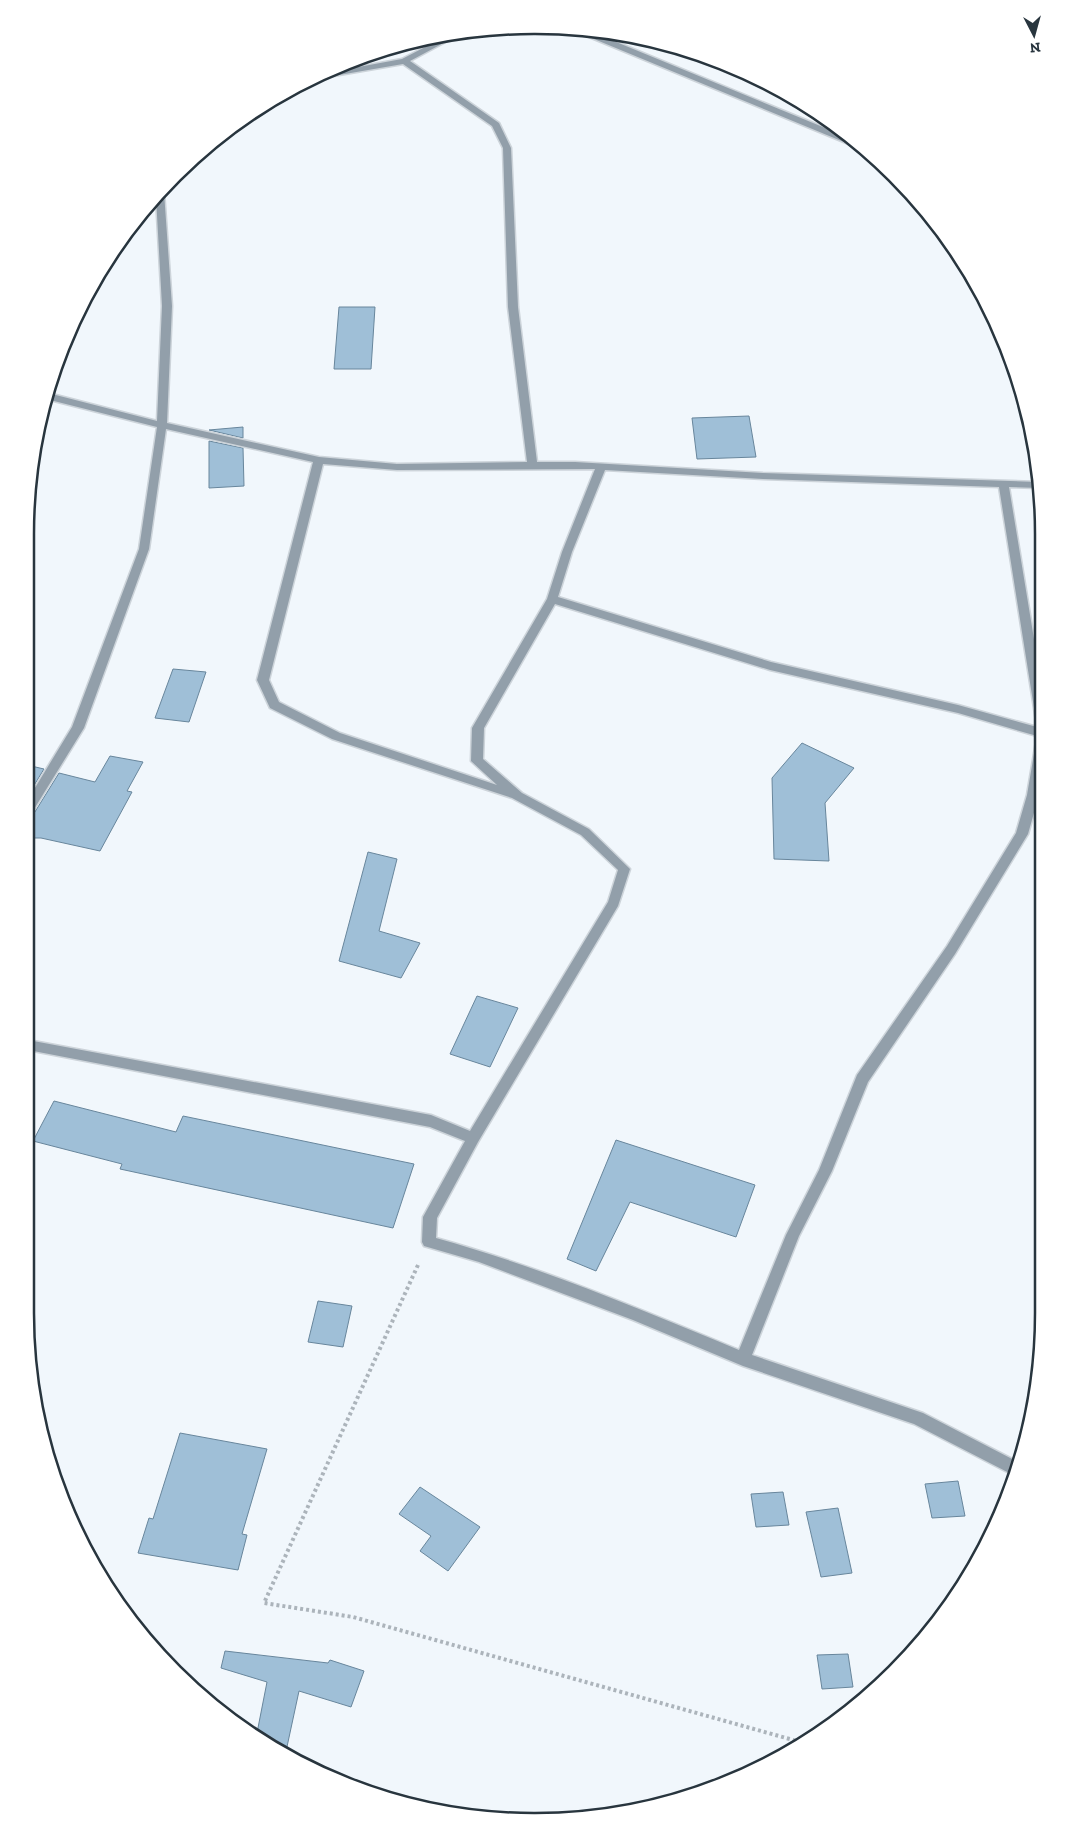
<svg xmlns="http://www.w3.org/2000/svg" width="1069" height="1847" font-family="'Zilla Slab',serif">
	<style>
		.building { fill: #9fbfd7; stroke: #68869c }
		.lines { fill: none; stroke-linecap: round; stroke-linejoin: round }
		.minor-casing { stroke: #cdd4da; stroke-width: 3 }
		.path { stroke: #acb4bb; stroke-width: 4; stroke-dasharray: 3 3; stroke-linecap: butt }
		.minor { fill: #929faa; fill-rule: evenodd }
		.rim { fill: none; stroke: #28353e; stroke-width: 2.5 }
	</style>
	<rect width="100%" height="100%" fill="#f1f7fc"/>
	<g class="building">
		<path d="M339 307H375L371 369H334Z"/>
		<path d="M749 416 756 457 697 459 692 418Z"/>
		<path d="M243 427V438L209 430Z"/>
		<path d="M209 441 243 448 244 486 209 488Z"/>
		<path d="M173 669 206 672 189 722 155 718Z"/>
		<path d="M802 743 854 768 825 803 829 861 774 859 772 778Z"/>
		<path d="M110 756 143 762 127 791 132 792 100 851 41 838H27V817L33 815 59 773 95 782Z"/>
		<path d="M27 765 44 769 27 797Z"/>
		<path d="M368 852 397 859 379 931 420 943 401 978 339 961Z"/>
		<path d="M477 996 518 1008 490 1067 450 1054Z"/>
		<path d="M54 1101 176 1132 183 1116 414 1164 393 1228 120 1169 122 1164 33 1141Z"/>
		<path d="M616 1140 755 1185 736 1237 630 1202 596 1271 567 1259Z"/>
		<path d="M318 1301 352 1306 343 1347 308 1342Z"/>
		<path d="M180 1433 267 1449 242 1534 247 1535 238 1570 138 1553 149 1518 153 1519Z"/>
		<path d="M958 1481 965 1516 932 1518 925 1484Z"/>
		<path d="M420 1487 480 1527 448 1571 420 1551 431 1536 399 1514Z"/>
		<path d="M783 1492 789 1525 756 1527 751 1494Z"/>
		<path d="M838 1508 852 1573 821 1577 806 1512Z"/>
		<path d="M225 1651 328 1663 330 1660 364 1671 351 1707 299 1691 285 1756 256 1738 267 1682 221 1668Z"/>
		<path d="M848 1654 853 1687 822 1689 817 1655Z"/>
	</g>
	<g class="lines">
		<g class="minor-casing">
			<g id="minor">
				<path d="M577 29 587 30 852 139 861 147H856L577 32Z"/>
				<path d="M464 32 410 61 499 123 511 148 518 307 537 462H575L763 473 1039 482 1040 488 1009 487 1043 694V771L1039 795 1028 834 955 954 868 1082 832 1171 799 1236 752 1355 923 1413 1020 1463 1017 1477 914 1424 743 1366 633 1320 479 1262 424 1246 422 1242 423 1217 465 1141 430 1127 28 1050V1040L431 1115 470 1131 608 902 618 870 581 835 512 798 332 739 270 708 257 680 313 462 166 429 149 549 84 728 31 814 27 815V801L72 727 139 549 157 427 46 399 48 393 157 421 162 306 156 197 161 190 164 192 172 306 167 423 319 457 397 464 527 462 508 307 503 148 492 126 403 64 310 80 320 74 402 59 452 33ZM323 464 397 470 595 469 562 552 547 599 472 728 471 761 497 785 340 733 279 702 269 680ZM605 470 763 479 999 487 1037 727 958 705 771 662 558 597 572 552ZM555 604 770 670 958 713 1037 736 1027 795 1016 833 947 946 857 1075 819 1170 786 1235 739 1350C640 1309 540 1267 436 1238L437 1218 478 1142 618 906 630 869 589 829 522 793 483 759 484 728Z"/>
			</g>
		</g>
		<path class="path" d="M418 1265 264 1603 353 1617 804 1743"/>
		<use href="#minor" class="minor"/>
	</g>
	<path d="M0 0H1069V1847H0ZM534 34H535A500 500 0 0 1 1035 534V1313A500 500 0 0 1 535 1813H534A500 500 0 0 1 34 1313V534A500 500 0 0 1 534 34Z" fill="#fff" fill-rule="evenodd"/>
	<path class="rim" d="M534 34H535A500 500 0 0 1 1035 534V1313A500 500 0 0 1 535 1813H534A500 500 0 0 1 34 1313V534A500 500 0 0 1 534 34Z"/>
	<g transform="translate(1034 35) rotate(174)" stroke="#ffffff" stroke-width="4" paint-order="stroke">
	<path d="M0-4L9 19L0 12L-9 19Z" fill="#28353e"/>
	<text y="-8" font-size="14" font-weight="bold" text-anchor="middle" fill="#28353e">N</text>
	</g>
</svg>
